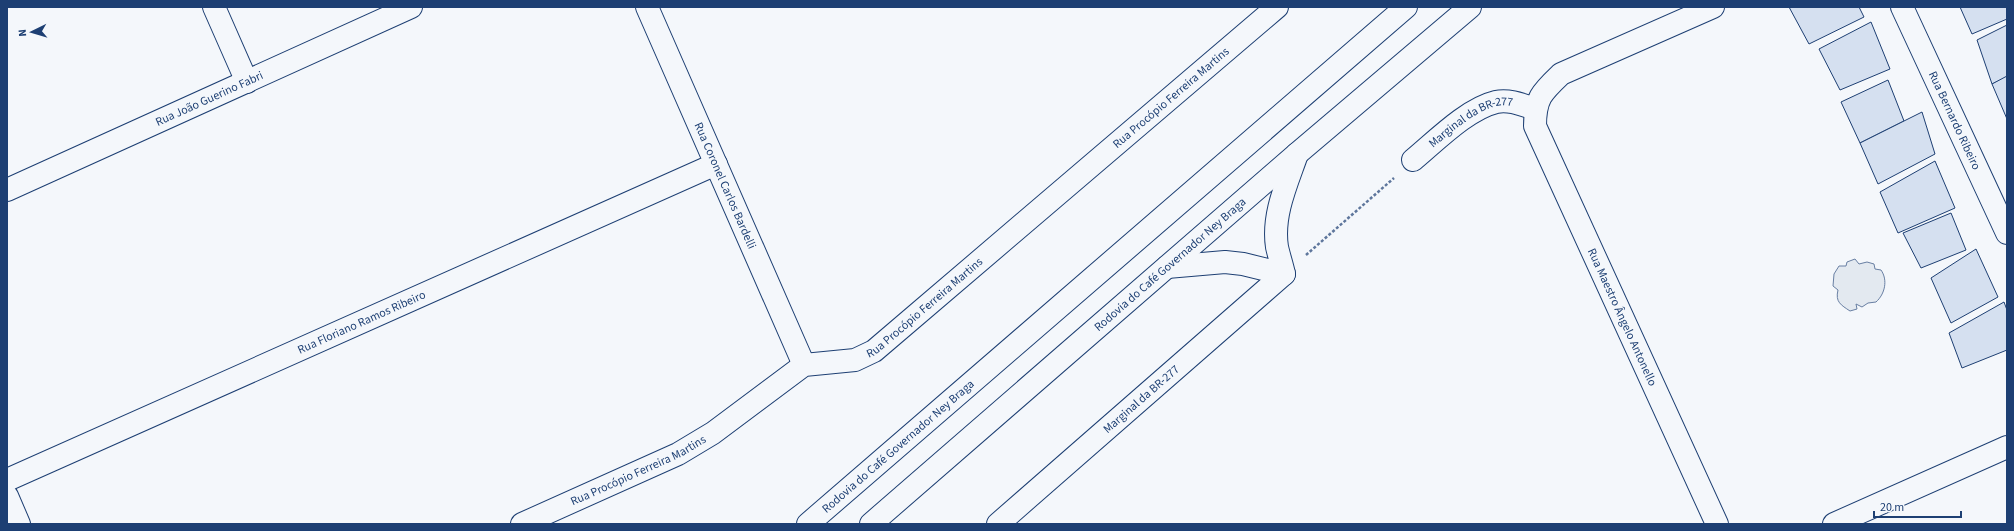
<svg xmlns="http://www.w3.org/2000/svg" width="2014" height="531" font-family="'Source Sans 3',sans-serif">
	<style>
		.green { fill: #e3e9f0; stroke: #687fa3 }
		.building { fill: #d5e0f0; stroke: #1d3f73 }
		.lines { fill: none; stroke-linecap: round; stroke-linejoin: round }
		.minor-casing { stroke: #1d3f73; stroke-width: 24 }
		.motorway-casing { stroke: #1d3f73; stroke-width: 24 }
		.path { stroke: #5e769c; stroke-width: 2.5; stroke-dasharray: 3 2; stroke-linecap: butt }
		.minor { stroke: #f4f7fb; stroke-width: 22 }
		.motorway { stroke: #f4f7fb; stroke-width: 22 }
		.labels { text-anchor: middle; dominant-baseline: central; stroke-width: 3; stroke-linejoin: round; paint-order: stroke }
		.street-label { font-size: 12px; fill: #1d3f73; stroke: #f4f7fb }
	</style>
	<rect width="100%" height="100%" fill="#f4f7fb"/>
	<path class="green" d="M1855 259 1859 264 1867 262 1874 264 1875 269 1881 270C1888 280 1885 294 1876 302L1868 303 1862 307 1856 304 1857 309 1850 311C1841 305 1835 302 1838 290L1833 286 1834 274 1839 266H1846L1847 262Z"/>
	<g class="building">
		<path d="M1789 7H1859L1864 17 1809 44Z"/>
		<path d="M1960 7H2007V19L1972 34Z"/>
		<path d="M1871 22 1890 69 1840 90 1819 49Z"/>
		<path d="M2007 25V77L1992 84 1977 40Z"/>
		<path d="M2007 76V119L1992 84Z"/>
		<path d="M1888 80 1904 121 1860 143 1841 102Z"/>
		<path d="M1922 112 1935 154 1878 184 1860 143Z"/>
		<path d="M1935 161 1955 208 1898 233 1880 192Z"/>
		<path d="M1951 213 1966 250 1921 268 1903 233Z"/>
		<path d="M1976 249 1998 297 1951 323 1931 278Z"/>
		<path d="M2004 302 2007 310V350L1962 368 1949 333Z"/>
	</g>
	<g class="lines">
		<g class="minor-casing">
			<g id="minor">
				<path d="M214 7 247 82"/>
				<path id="s1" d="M647 7 804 365"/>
				<path id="s2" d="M1713 7 1561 74C1542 92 1535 98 1535 126L1717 524"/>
				<path id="s3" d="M1902 7 2007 233"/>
				<path id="s4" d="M1413 160C1436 141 1467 109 1496 102 1509 99 1523 105 1535 109"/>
				<path id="s5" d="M7 190 411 7"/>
				<path id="s6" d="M7 480 716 164"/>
				<path d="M7 496 19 524"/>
				<path id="s7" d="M522 524 678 454 713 433 804 365 855 360 874 351 1277 7"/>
				<path id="s8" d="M998 524 1284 274"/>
				<path d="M1834 524 2007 447"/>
			</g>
		</g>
		<g class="motorway-casing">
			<g id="motorway">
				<path d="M1167 267 1225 262 1243 264 1284 274C1282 265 1279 256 1277 247 1272 215 1287 183 1297 154"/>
				<path id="s9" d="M808 524 1406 7"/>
				<path id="s10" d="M871 524 1298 153 1470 7"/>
			</g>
		</g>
		<path class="path" d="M1306 255 1394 178"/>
		<use href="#minor" class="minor"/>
		<use href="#motorway" class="motorway"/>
	</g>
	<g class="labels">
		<g class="street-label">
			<text stroke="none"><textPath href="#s7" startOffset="788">Rua Procópio Ferreira Martins</textPath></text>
			<text stroke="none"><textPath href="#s5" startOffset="222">Rua João Guerino Fabri</textPath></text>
			<text stroke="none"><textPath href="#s3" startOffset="125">Rua Bernardo Ribeiro</textPath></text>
			<text stroke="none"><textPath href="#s4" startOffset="71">Marginal da BR-277</textPath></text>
			<text stroke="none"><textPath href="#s1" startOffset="195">Rua Coronel Carlos Bardelli</textPath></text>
			<text stroke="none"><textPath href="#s10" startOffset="396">Rodovia do Café Governador Ney Braga</textPath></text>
			<text stroke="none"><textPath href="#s7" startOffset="464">Rua Procópio Ferreira Martins</textPath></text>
			<text stroke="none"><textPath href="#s2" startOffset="437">Rua Maestro Ângelo Antonello</textPath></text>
			<text stroke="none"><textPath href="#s6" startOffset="388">Rua Floriano Ramos Ribeiro</textPath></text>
			<text stroke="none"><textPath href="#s8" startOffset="190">Marginal da BR-277</textPath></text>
			<text stroke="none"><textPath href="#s9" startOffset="119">Rodovia do Café Governador Ney Braga</textPath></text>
			<text stroke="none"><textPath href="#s7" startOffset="128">Rua Procópio Ferreira Martins</textPath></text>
		</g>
	</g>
	<rect width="2014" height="531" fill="none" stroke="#1d3f73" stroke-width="16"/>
	<g transform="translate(32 32) rotate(265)" stroke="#f4f7fb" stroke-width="3" paint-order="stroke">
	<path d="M0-3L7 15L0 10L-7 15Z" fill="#1d3f73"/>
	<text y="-6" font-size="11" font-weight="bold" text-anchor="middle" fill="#1d3f73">N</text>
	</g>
	<path d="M1874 511v6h87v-6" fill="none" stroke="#1d3f73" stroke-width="2"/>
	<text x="1880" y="511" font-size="12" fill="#1d3f73" stroke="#f4f7fb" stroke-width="3" paint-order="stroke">20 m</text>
</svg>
